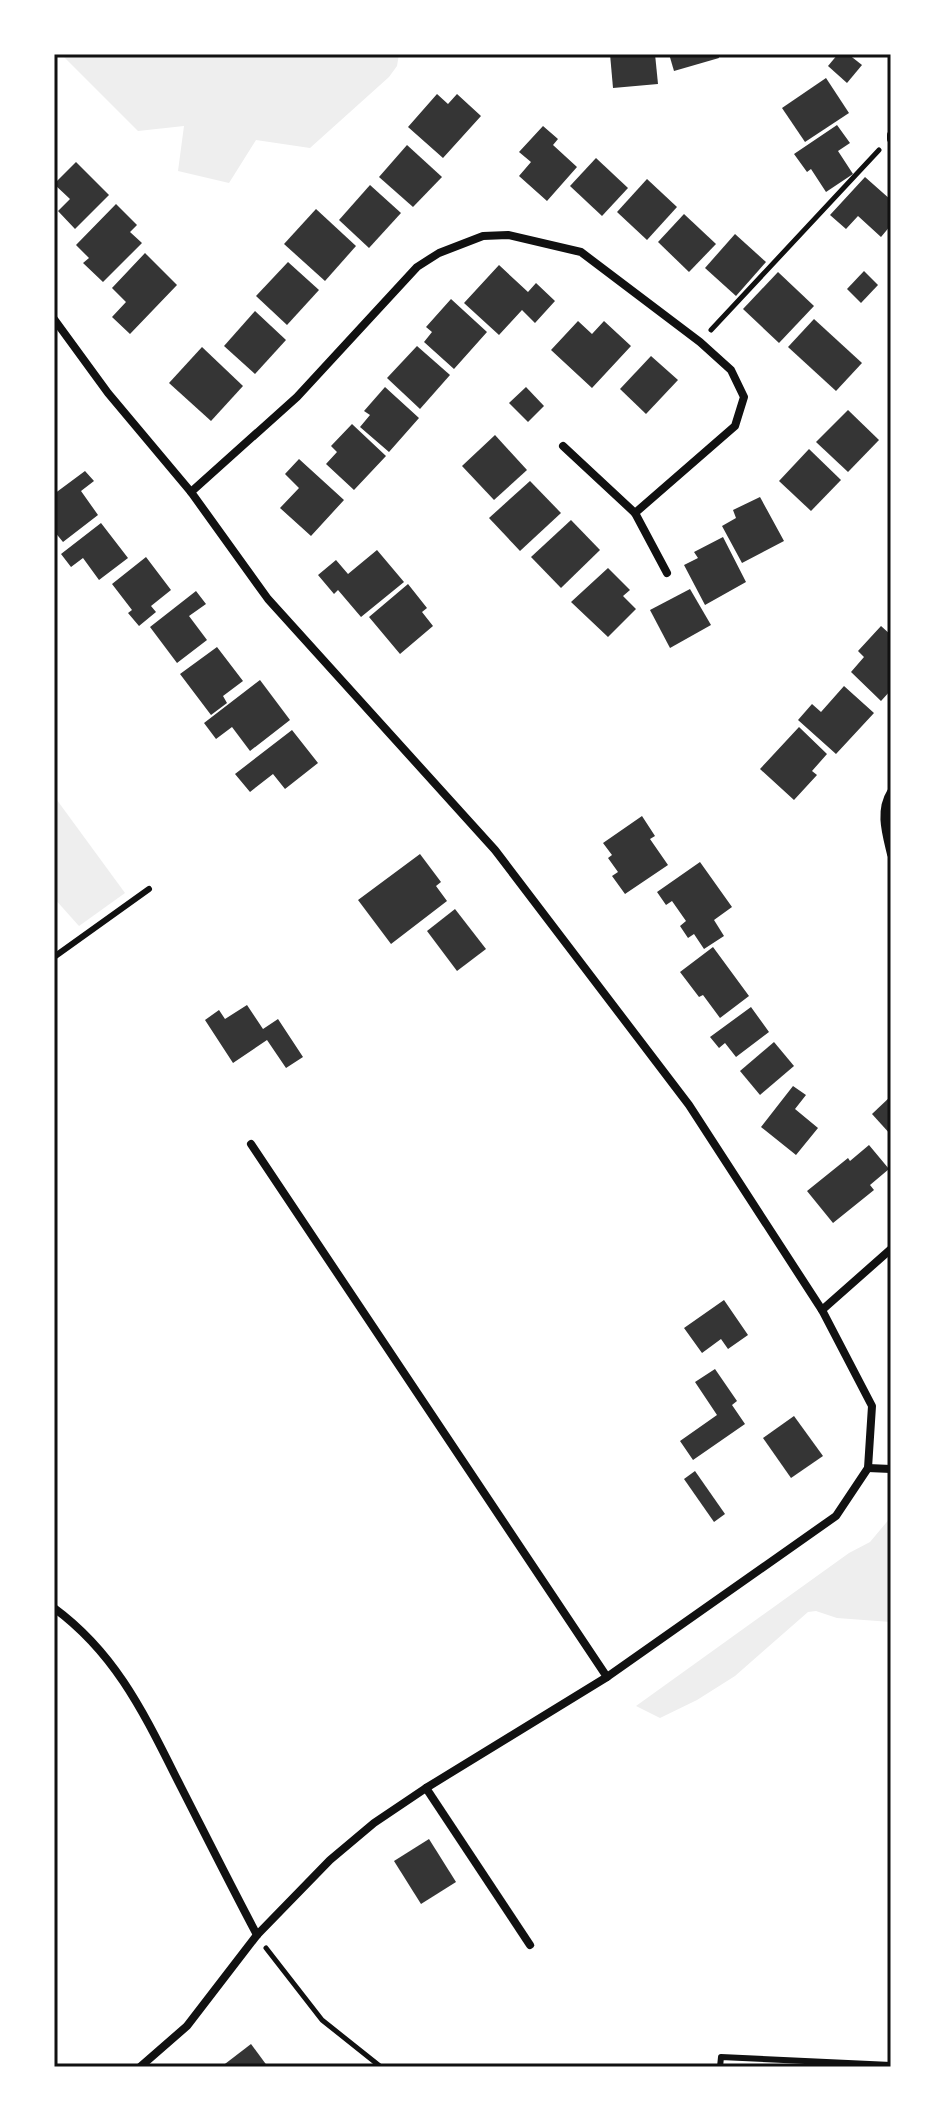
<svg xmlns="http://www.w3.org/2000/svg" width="945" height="2121" font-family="Arial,sans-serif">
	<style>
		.green { fill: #eee }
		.building { fill: #353535 }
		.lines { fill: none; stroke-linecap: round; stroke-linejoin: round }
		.path { stroke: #111; stroke-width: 5 }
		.service { stroke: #111; stroke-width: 6 }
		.minor { stroke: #111; stroke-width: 8 }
		.neatline { fill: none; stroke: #111; stroke-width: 3 }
	</style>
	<rect width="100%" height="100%" fill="#fff"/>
	<g class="green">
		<path d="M61 54H399L397 66 389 77 310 148 256 140 229 183 178 171 184 126 138 131Z"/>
		<path d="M54 796 125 893 79 926 54 898Z"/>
		<path d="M891 1517V1622L837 1618 816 1611 808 1612 735 1676 697 1700 660 1718 636 1706 849 1553 870 1542Z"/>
	</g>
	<g class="building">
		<path d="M610 54H655L658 84 613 88Z"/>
		<path d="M669 54H718L719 58 674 71Z"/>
		<path d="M838 54H848L862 65 847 83 828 66Z"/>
		<path d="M826 78 849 113 805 142 782 108Z"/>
		<path d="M437 94 448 104 457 94 481 116 443 158 408 127Z"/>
		<path d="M837 125 850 143 838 151 853 174 826 192 811 169 807 172 794 154Z"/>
		<path d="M543 126 558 139 553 145 577 167 547 201 519 176 531 162 519 152Z"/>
		<path d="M407 145 442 177 413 207 379 177Z"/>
		<path d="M596 158 628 188 602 216 570 186Z"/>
		<path d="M76 162 109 195 75 229 58 211 70 199 54 184Z"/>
		<path d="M865 177 891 200V225L881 237 858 216 846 229 830 215Z"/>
		<path d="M647 179 677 207 647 240 617 212Z"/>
		<path d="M370 185 401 213 369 248 339 220Z"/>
		<path d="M116 204 137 225 130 232 142 243 103 282 83 263 89 258 76 245Z"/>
		<path d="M316 209 356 246 325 281 284 244Z"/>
		<path d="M684 214 716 244 689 272 658 242Z"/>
		<path d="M735 234 766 262 736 296 705 268Z"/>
		<path d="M145 253 177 285 130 334 112 317 126 302 112 288Z"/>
		<path d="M288 262 319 290 287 325 256 296Z"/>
		<path d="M499 265 528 292 536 283 555 301 535 323 522 310 499 335 464 303Z"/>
		<path d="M864 271 878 285 861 303 847 289Z"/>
		<path d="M778 272 814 306 779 343 743 309Z"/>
		<path d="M451 299 487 332 454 369 424 342 432 332 426 327Z"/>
		<path d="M255 311 286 340 255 374 224 346Z"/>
		<path d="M814 319 862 363 836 391 788 347Z"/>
		<path d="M578 321 592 334 604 321 631 346 592 388 551 350Z"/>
		<path d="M417 346 450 375 420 409 387 378Z"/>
		<path d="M202 347 243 386 211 421 169 383Z"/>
		<path d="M651 356 678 380 646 414 620 389Z"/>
		<path d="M385 387 419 418 389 452 360 427 370 415 364 411Z"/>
		<path d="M526 387 544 406 528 422 509 403Z"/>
		<path d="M848 410 879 440 848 472 816 442Z"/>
		<path d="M352 424 386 456 354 490 326 464 337 452 331 446Z"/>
		<path d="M495 435 527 470 494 500 462 466Z"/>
		<path d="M809 449 841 480 811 511 779 481Z"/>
		<path d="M299 459 344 500 311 536 280 508 299 488 285 474Z"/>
		<path d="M85 471 94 481 81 491 98 515 63 542 54 531V494Z"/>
		<path d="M530 481 561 513 520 551 489 518Z"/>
		<path d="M760 497 784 541 742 563 722 526 736 518 733 510Z"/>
		<path d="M571 520 600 550 561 588 531 557Z"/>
		<path d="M101 523 128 558 99 580 83 558 71 567 61 554Z"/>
		<path d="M723 537 746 582 705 605 684 565 698 558 694 552Z"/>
		<path d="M377 550 404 582 361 617 338 590 334 594 318 575 336 560 348 574Z"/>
		<path d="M146 557 171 590 151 606 156 612 139 626 128 613 132 610 112 584Z"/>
		<path d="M608 568 630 590 623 596 636 609 608 637 571 602Z"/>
		<path d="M408 584 427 608 422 612 433 626 400 654 369 617Z"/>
		<path d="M690 589 711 625 670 648 650 610Z"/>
		<path d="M196 591 206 604 189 616 207 640 177 663 150 627Z"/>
		<path d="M881 626 891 635V690L881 701 851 672 864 657 858 651Z"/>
		<path d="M217 647 243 681 223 696 227 703 211 715 180 674Z"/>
		<path d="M260 680 290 720 250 751 232 727 216 739 204 723Z"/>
		<path d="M844 686 874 713 836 754 798 720 812 704 821 712Z"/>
		<path d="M799 727 827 754 812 771 817 775 794 800 760 769Z"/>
		<path d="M292 730 318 763 285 789 273 774 250 792 235 774Z"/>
		<path d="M642 816 655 836 650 839 668 865 625 894 612 876 618 872 608 858 612 855 603 843Z"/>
		<path d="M420 854 441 882 436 886 447 901 391 944 358 900Z"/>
		<path d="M700 862 732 907 714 920 724 936 704 949 694 934 688 938 680 926 686 921 672 901 666 905 657 892Z"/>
		<path d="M455 909 486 949 457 971 427 931Z"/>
		<path d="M713 947 749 996 720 1018 703 995 699 997 680 972Z"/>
		<path d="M247 1005 263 1029 278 1019 303 1057 286 1068 267 1040 233 1063 205 1020 219 1010 225 1019Z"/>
		<path d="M751 1007 769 1032 736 1057 725 1043 719 1048 710 1037Z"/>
		<path d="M774 1042 794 1066 760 1095 740 1071Z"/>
		<path d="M793 1086 806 1095 795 1109 818 1128 796 1155 761 1127Z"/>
		<path d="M891 1096V1135L872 1114Z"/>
		<path d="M869 1145 889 1169 870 1185 874 1190 833 1223 807 1191 848 1158 850 1161Z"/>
		<path d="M724 1300 748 1335 728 1349 721 1339 702 1353 684 1328Z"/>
		<path d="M715 1369 737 1401 732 1405 745 1424 693 1460 680 1441 717 1415 695 1382Z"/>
		<path d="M794 1416 823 1456 791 1478 763 1438Z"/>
		<path d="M695 1471 725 1514 714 1522 684 1479Z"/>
		<path d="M429 1839 456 1882 421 1904 394 1861Z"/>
		<path d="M251 2044 268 2067H221Z"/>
	</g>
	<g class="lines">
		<g class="path">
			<path d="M711 330 879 150"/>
			<path d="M266 1948 322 2020 381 2067"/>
		</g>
		<g class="service">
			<path d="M54 957 149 889"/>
			<path d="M720 2067 721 2057 891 2065"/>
		</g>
		<g class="minor">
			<path d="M891 135V139"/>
			<path d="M54 319 108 393 191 492 268 599 495 850 689 1105 822 1310 872 1406 868 1468 836 1516 607 1677 426 1788 374 1823 330 1860 257 1935 187 2026 140 2067"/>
			<path d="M191 492 297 397 417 267 439 253 483 236 508 235 581 252 700 342 731 370 744 397 735 426 635 513 563 446"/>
			<path d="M635 513 667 573"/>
			<path d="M891 792C879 811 886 833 891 854"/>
			<path d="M251 1144 607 1677"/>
			<path d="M822 1310 891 1249"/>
			<path d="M868 1468 891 1469"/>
			<path d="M54 1608C118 1655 146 1718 181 1787 206 1836 231 1886 257 1935"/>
			<path d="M426 1788 530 1945"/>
		</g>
	</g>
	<rect width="945" height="2121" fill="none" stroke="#ffffff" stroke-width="112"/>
	<rect x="56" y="56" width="833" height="2009" class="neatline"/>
</svg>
